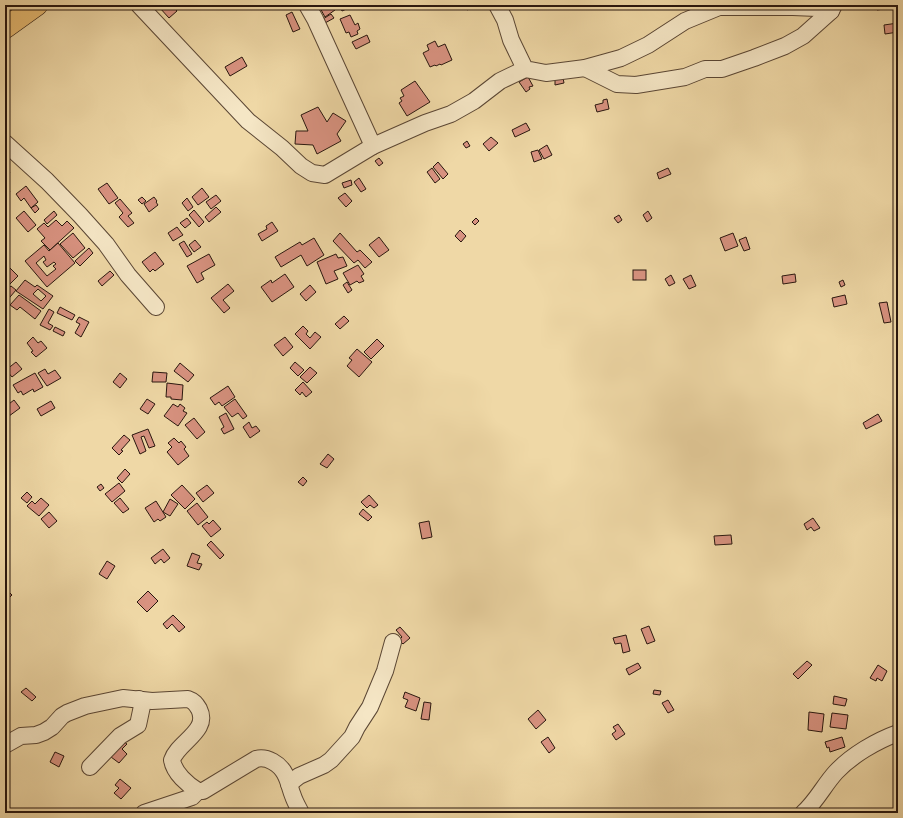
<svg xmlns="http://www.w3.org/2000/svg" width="903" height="818" font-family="Cardo,serif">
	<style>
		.building { fill: #d89280; stroke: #28160e; fill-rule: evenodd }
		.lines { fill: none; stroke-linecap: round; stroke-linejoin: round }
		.minor-casing { stroke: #5a4634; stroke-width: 18 }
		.major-casing { stroke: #28160e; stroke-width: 22 }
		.minor { stroke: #f5e6c5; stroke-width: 16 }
		.major { stroke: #e8bc73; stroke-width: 21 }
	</style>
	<rect width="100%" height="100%" fill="#efd8a6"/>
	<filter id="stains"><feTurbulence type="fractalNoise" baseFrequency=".005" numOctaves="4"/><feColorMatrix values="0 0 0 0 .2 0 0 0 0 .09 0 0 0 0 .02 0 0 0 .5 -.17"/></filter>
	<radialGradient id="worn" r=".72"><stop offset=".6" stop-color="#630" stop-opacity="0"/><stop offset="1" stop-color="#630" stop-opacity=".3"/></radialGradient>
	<g class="building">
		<path d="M162 5H167L170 8 173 6 177 11 169 18 159 7Z"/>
		<path d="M315 5H332L335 10 325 17 320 8 317 10Z"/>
		<path d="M339 5H355L342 11Z"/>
		<path d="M465 5H477L467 10Z"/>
		<path d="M876 5H898V7L877 10Z"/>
		<path d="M292 12 300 29 293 32 286 15Z"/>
		<path d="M331 14 334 18 325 23 323 19Z"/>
		<path d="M350 15 355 25 358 23 360 29 357 31 358 34 351 37 349 32 346 33 340 19Z"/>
		<path d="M898 23V32L885 34 884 25Z"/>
		<path d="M367 35 370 42 356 49 352 42Z"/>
		<path d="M435 41 438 47 445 44 452 60 441 65 440 64 436 66 435 65 430 67 423 53 429 50 427 45Z"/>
		<path d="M242 57 247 66 230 76 225 67Z"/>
		<path d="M528 77 533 86 529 87 530 89 526 92 519 82Z"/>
		<path d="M563 78 564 83 555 85V79Z"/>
		<path d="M415 81 430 102 407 116 399 103 402 101 400 98 404 96 401 90Z"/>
		<path d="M607 99 609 109 597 112 595 105 603 103V100Z"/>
		<path d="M318 107 327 122 333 113 346 121 337 134 341 141 317 154 313 145 295 144 296 131H308L301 115Z"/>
		<path d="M526 123 530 130 515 137 512 130Z"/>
		<path d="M491 137 498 143 489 151 483 144Z"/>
		<path d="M467 141 470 146 466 148 463 144Z"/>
		<path d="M547 145 552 155 544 159 539 150Z"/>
		<path d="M538 150 542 159 534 162 531 152Z"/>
		<path d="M379 158 383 163 379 166 375 161Z"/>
		<path d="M438 162 448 174 443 179 433 167Z"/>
		<path d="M432 168 440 179 435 183 427 172Z"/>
		<path d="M668 168 671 174 659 179 657 173Z"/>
		<path d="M7 169 10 173 5 177V171Z"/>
		<path d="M359 178 366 189 361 192 354 182Z"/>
		<path d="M351 180 352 185 344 188 342 183Z"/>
		<path d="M107 183 118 198 109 204 98 189Z"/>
		<path d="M5 185 10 192 5 196Z"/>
		<path d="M26 186 38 202 31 208 24 198 21 201 16 194Z"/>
		<path d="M202 188 209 197 198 205 192 197Z"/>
		<path d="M345 193 352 201 346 207 338 198Z"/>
		<path d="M216 195 221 201 211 209 206 202Z"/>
		<path d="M142 197 146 201 142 204 138 200Z"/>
		<path d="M154 197 157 201 156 202 158 205 149 212 144 204Z"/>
		<path d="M187 198 193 207 188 211 182 203Z"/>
		<path d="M120 199 132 213 128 216 134 223 128 227 119 217 123 213 115 203Z"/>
		<path d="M36 205 39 209 35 213 31 208Z"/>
		<path d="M216 207 221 212 209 222 205 217Z"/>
		<path d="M194 210 204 222 199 227 189 215Z"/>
		<path d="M24 211 36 225 28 232 16 218Z"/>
		<path d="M54 211 57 215 47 224 44 220Z"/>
		<path d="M648 211 652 218 647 222 643 215Z"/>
		<path d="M619 215 622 220 618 223 614 218Z"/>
		<path d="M187 218 191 223 185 228 180 223Z"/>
		<path d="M476 218 479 221 475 225 472 222Z"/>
		<path d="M56 220 62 226 67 221 74 228 50 250 41 241 45 238 37 229 44 223 48 227Z"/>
		<path d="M272 222 278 231 262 241 258 234 267 229 266 226Z"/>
		<path d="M177 227 183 235 173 241 168 233Z"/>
		<path d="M460 230 466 236 461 242 455 236Z"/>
		<path d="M73 233 85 248 73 258 60 244Z"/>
		<path d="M340 233 357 252 360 250 372 262 365 268 358 260 354 263 333 241Z"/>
		<path d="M733 233 738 246 725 251 720 238Z"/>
		<path d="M379 237 389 250 379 257 369 245Z"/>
		<path d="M746 237 750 249 744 251 739 240Z"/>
		<path d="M314 238 324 255 307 266 301 255 281 267 275 257 300 242 302 245Z"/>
		<path d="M195 240 201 247 194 252 189 245Z"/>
		<path d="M184 241 192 254 187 257 179 244Z"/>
		<path d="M58 243 75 263 47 287 25 261 44 245 49 251ZM44 256 46 260 43 262 47 267 54 262 56 264 53 266 56 269 47 276 36 263Z"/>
		<path d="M89 248 93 253 80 266 75 261Z"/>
		<path d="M155 252 164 264 155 271 153 269 150 272 142 262Z"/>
		<path d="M209 254 215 265 201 273 204 279 197 283 187 266Z"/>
		<path d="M336 254 338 258 343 257 347 266 334 271 338 279 326 284 317 262Z"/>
		<path d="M358 265 364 274 361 276 364 281 359 283 357 281 350 285 343 273Z"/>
		<path d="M8 266 18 276 5 289V269Z"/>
		<rect x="633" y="270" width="13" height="10"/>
		<path d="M110 271 114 275 102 286 98 281Z"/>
		<path d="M285 274 294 287 272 302 261 287 271 280 272 283Z"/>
		<path d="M795 274 796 282 783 284 782 276Z"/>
		<path d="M671 275 675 283 669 286 665 279Z"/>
		<path d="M691 275 696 286 689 289 683 279Z"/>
		<path d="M25 280 35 287 37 285 53 296 43 309 16 291ZM38 289 46 296 41 301 33 294Z"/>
		<path d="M843 280 845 285 841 287 839 282Z"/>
		<path d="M347 282 352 290 348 293 343 285Z"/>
		<path d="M228 284 234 291 223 300 230 308 224 313 211 298Z"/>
		<path d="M310 285 316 292 306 301 300 294Z"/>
		<path d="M11 286 16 290 5 303V292Z"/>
		<path d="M19 295 41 311 35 319 20 307 17 310 10 305Z"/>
		<path d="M845 295 847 304 834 307 832 298Z"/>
		<path d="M887 302 891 322 884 323 879 303Z"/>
		<path d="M60 307 75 315 72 320 57 313Z"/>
		<path d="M49 309 54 312 48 323 53 326 50 330 40 325Z"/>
		<path d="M344 316 349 321 340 329 335 324Z"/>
		<path d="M79 317 89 322 81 337 75 333 80 324 76 322Z"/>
		<path d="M303 326 308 331 306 334 310 338 315 332 321 337 310 349 295 334Z"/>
		<path d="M55 327 65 332 63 336 53 331Z"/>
		<path d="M33 337 38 343 41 341 47 348 36 357 31 352 33 351 27 343Z"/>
		<path d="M285 337 293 347 283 356 274 345Z"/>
		<path d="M377 339 384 346 371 359 364 352Z"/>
		<path d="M357 349 372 362 359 377 347 366 352 360 349 358Z"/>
		<path d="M16 362 22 369 12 377 6 370Z"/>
		<path d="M295 362 304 370 298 376 290 368Z"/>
		<path d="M180 363 194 375 188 382 174 371Z"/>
		<path d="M310 367 317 373 307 383 300 377Z"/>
		<path d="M45 369 48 374 55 370 61 378 47 386 38 373Z"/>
		<path d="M153 372 167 373 166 382H152Z"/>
		<path d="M35 373 43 387 34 392 33 389 23 395 21 391 18 393 13 385Z"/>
		<path d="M120 373 127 379 120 388 113 382Z"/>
		<path d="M303 382 312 392 306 397 302 392 300 395 295 390Z"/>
		<path d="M167 383 183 385 182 400 171 399V397H166Z"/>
		<path d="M228 386 235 397 222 406 219 402 215 405 210 398Z"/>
		<path d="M147 399 155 404 148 414 140 409Z"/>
		<path d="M235 399 247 416 243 419 238 413 232 417 224 407Z"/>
		<path d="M14 400 20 408 5 419V407Z"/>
		<path d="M51 401 55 408 41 416 37 409Z"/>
		<path d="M173 404 178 407 180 404 185 408 183 411 187 413 178 426 164 416Z"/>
		<path d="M226 413 234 429 224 434 221 429 224 427 219 417Z"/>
		<path d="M878 414 882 421 866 429 863 423Z"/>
		<path d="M194 418 205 432 197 439 185 425Z"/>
		<path d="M249 422 252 428 256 426 260 431 250 438 243 427Z"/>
		<path d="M148 429 155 446 149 448 144 436 141 437 146 451 140 454 132 435Z"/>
		<path d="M124 435 130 440 121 450 123 451 119 455 112 448Z"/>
		<path d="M174 438 179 443 181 441 186 447 184 449 189 456 178 465 167 452 172 447 168 443Z"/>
		<path d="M328 454 334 459 327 468 320 464Z"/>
		<path d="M125 469 130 474 122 483 117 478Z"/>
		<path d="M303 477 307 481 303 486 298 482Z"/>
		<path d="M119 483 125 491 112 502 105 494Z"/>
		<path d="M101 484 104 488 100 491 97 487Z"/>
		<path d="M182 485 195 499 185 509 171 495Z"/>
		<path d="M207 485 214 493 203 502 196 493Z"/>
		<path d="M27 492 32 497 27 503 21 498Z"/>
		<path d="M369 495 378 505 374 508 370 505 367 508 361 502Z"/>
		<path d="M41 498 49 505 39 516 27 506 32 501 35 504Z"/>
		<path d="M120 498 129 509 123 513 114 503Z"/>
		<path d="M170 499 178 504 170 516 163 512Z"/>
		<path d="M156 501 166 517 160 521 158 519 154 522 145 508Z"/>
		<path d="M197 503 208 517 198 525 187 511Z"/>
		<path d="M363 509 372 517 368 521 359 514Z"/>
		<path d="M49 512 57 521 49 528 41 519Z"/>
		<path d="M813 518 820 528 814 531 811 527 807 530 804 524Z"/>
		<path d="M213 520 221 529 211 537 202 526 207 522 209 524Z"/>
		<path d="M429 521 432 537 422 539 419 523Z"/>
		<path d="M731 535 732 544 715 545 714 536Z"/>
		<path d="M211 541 224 555 220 559 207 545Z"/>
		<path d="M163 549 170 558 164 563 161 559 155 564 151 558Z"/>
		<path d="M192 553 200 556 197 563 202 564 199 570 187 566Z"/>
		<path d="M107 561 115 566 107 579 99 574Z"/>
		<path d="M5 588 12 595 5 602Z"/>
		<path d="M148 591 158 601 147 612 137 602Z"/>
		<path d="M173 615 185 627 179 632 172 624 167 629 163 624Z"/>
		<path d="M649 626 655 641 647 644 641 629Z"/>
		<path d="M400 627 410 638 403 644 399 640 402 637 396 630Z"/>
		<path d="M626 635 630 651 623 653 621 643 615 644 613 638Z"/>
		<path d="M807 661 812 665 798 679 793 674Z"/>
		<path d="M638 663 641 668 629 675 626 669Z"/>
		<path d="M878 665 887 671 882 681 877 678 876 681 870 678Z"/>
		<path d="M26 688 36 697 32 701 21 692Z"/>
		<path d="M654 690 661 691 660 695 653 694Z"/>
		<path d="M405 692 420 698 416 711 405 707 408 700 403 698Z"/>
		<path d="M834 696 847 699 845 706 833 704Z"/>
		<path d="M668 700 674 710 668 713 662 703Z"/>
		<path d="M424 702 431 703 429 720 421 719Z"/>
		<path d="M538 710 546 720 536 729 528 719Z"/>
		<path d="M809 712 824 714 822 732 808 730Z"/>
		<path d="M832 713 848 715 846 729 830 727Z"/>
		<path d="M618 724 625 734 616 740 612 734 616 731 613 727Z"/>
		<path d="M548 737 555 748 549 753 541 742Z"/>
		<path d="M842 737 845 747 830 752 829 747 827 748 825 742Z"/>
		<path d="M120 739 127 744 122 749 127 754 119 763 107 754Z"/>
		<path d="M55 752 64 756 59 767 50 762Z"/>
		<path d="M120 779 131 788 121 799 114 793 119 788 115 785Z"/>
	</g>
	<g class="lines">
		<g class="minor-casing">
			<g id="minor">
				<path d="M139 5 248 121 282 148 301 166 312 173 325 175 373 146 425 123 451 114 474 101 500 81 525 69"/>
				<path d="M307 5 315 19 373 146"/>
				<path d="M497 5 505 20 511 40 525 69 546 73 585 68 621 58 648 45 685 21 719 7H793L817 8 831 11"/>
				<path d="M585 68 617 84 636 85 685 77 705 69H722L754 58 785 46 803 36 831 11 834 5"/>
				<path d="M5 143 47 181 80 215 106 244 128 275 156 307"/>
				<path d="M5 745 21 736 36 735 44 732 52 727 62 716 67 713 85 706 123 698 152 701 188 699C194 701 196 704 199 709 210 731 178 742 172 760 174 773 188 785 198 791H203L256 759C267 756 280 764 285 774 289 781 290 789 293 796 295 802 298 807 301 813"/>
				<path d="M90 767 120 736 138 725 142 706 139 699"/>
				<path d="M289 784 299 776 324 765 331 760 352 737 357 727 370 707 385 671 393 642"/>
				<path d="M144 813 192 797 198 791"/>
				<path d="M803 813C816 802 824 785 836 772 852 755 876 741 898 733"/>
			</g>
		</g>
		<g class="major-casing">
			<path id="major" d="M5 28 37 5"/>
		</g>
		<use href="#minor" class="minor"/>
		<use href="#major" class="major"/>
	</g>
	<rect width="903" height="818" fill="none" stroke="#efd8a6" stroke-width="20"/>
	<rect x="6" y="6" width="891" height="806" fill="none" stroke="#28160e" stroke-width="2"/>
	<rect x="10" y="10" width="883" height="798" fill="none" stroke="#28160e"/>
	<rect width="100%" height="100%" filter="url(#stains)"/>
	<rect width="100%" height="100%" fill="url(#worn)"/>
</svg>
